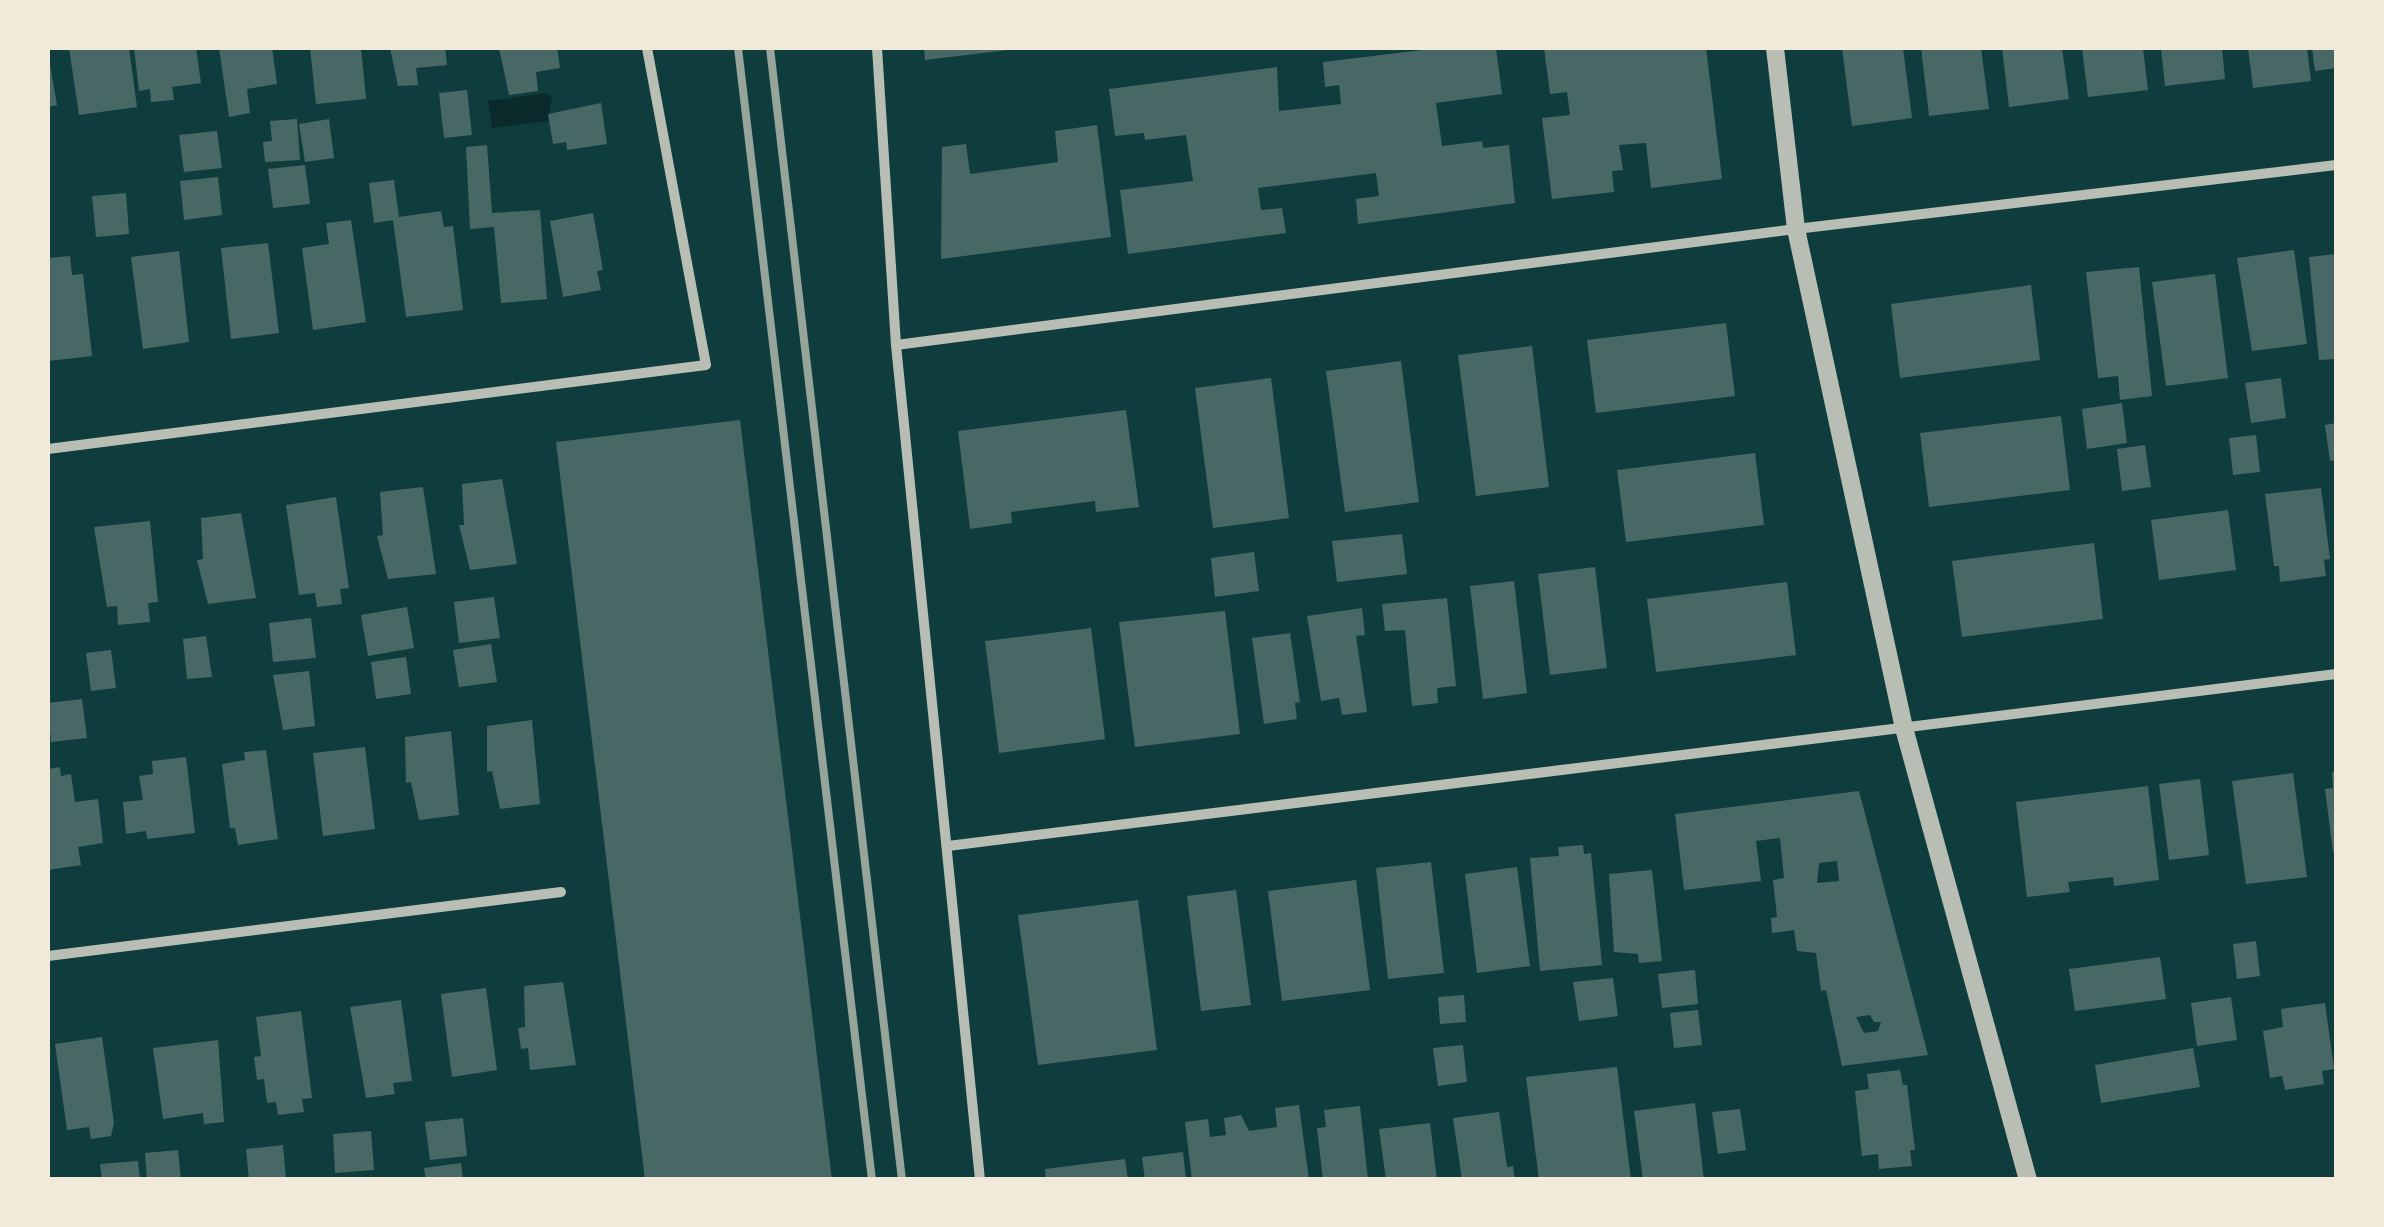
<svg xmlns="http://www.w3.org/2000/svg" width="2384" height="1227" font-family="Lora,serif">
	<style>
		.water { fill: #0a2a2b }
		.building { fill: #486865; fill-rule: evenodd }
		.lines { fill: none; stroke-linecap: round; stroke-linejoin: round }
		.minor { stroke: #b8beb3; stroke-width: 10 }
		.tertiary { stroke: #b8beb3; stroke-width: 18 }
		.rail { stroke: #97a49c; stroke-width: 8 }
	</style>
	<rect width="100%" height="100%" fill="#0f3d3e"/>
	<path class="water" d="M545 93 552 96 548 121 492 128 488 101Z"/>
	<g class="building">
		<path d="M69 48H129L137 107 79 115Z"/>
		<path d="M134 48H196L201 83 172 87 174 100 151 102 150 89 139 91Z"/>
		<path d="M219 48H272L277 84 247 89 250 113 229 117Z"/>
		<path d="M310 48H361L366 99 316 104Z"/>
		<path d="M390 48H445L447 65 416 68 418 85 398 86Z"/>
		<path d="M499 48H557L560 68 536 72 538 91 509 95Z"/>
		<path d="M924 48H1008V50L925 60Z"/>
		<path d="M1439 48H1496L1502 94 1436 103 1442 146 1482 141 1483 148 1509 145 1515 203 1358 224 1356 199 1379 196 1376 173 1258 188 1261 210 1282 208 1286 233 1128 254 1120 190 1193 181 1186 135 1145 140 1144 133 1115 136 1109 89 1277 67 1279 111 1341 104 1339 85 1325 87 1323 62Z"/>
		<path d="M1544 48H1706L1722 179 1651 188 1646 143 1619 145 1623 170 1612 171 1614 192 1552 199 1542 118 1570 115 1567 92 1550 94Z"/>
		<path d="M1842 48H1903L1912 118 1852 126Z"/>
		<path d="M1921 48H1981L1989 109 1929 116Z"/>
		<path d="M2002 48H2062L2069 99 2009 107Z"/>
		<path d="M2082 48H2143L2148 90 2088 97Z"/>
		<path d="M2161 48H2222L2225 79 2165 86Z"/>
		<path d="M2248 48H2307L2311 81 2253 88Z"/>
		<path d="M2312 48H2336V68L2315 71Z"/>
		<path d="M48 53 57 105 48 107Z"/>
		<path d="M467 90 472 135 444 138 439 93Z"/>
		<path d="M601 103 607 144 567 150 566 142 553 144 548 114Z"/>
		<path d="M297 119 300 160 265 162 263 142 272 141 270 121Z"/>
		<path d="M329 119 334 158 305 162 299 124Z"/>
		<path d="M1097 125 1111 237 941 259 942 147 966 144 970 174 1058 162 1055 131Z"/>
		<path d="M217 131 222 168 184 172 179 135Z"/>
		<path d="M487 145 492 213 540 210 547 299 501 303 494 227 470 229 466 147Z"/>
		<path d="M305 165 310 204 273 208 268 169Z"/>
		<path d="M218 177 222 215 184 220 180 181Z"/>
		<path d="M394 180 399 217 441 211 444 227 453 226 463 310 406 317 393 220 374 223 369 183Z"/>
		<path d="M126 193 129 234 96 237 92 196Z"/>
		<path d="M593 213 603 270 597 271 601 290 563 297 550 221Z"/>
		<path d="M351 220 366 322 313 330 302 248 329 244 326 223Z"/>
		<path d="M268 243 279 333 231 339 221 248Z"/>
		<path d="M2294 250 2307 344 2252 351 2237 258Z"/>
		<path d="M179 251 189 342 143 349 131 257Z"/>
		<path d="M2336 254V359L2319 360 2309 257Z"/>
		<path d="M70 256 72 275 83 274 92 356 48 361V258Z"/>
		<path d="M2139 267 2152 396 2120 400 2118 376 2098 378 2086 272Z"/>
		<path d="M2215 274 2228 378 2166 386 2152 282Z"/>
		<path d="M2031 285 2040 360 1900 378 1891 304Z"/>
		<path d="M1726 323 1735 396 1596 413 1587 340Z"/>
		<path d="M1532 346 1549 487 1476 496 1458 355Z"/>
		<path d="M1401 361 1419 502 1345 512 1326 371Z"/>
		<path d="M1271 378 1289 518 1213 528 1195 388Z"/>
		<path d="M2281 378 2286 418 2251 423 2245 383Z"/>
		<path d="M2122 403 2127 443 2087 449 2082 409Z"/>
		<path d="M1126 410 1139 507 1096 512 1095 501 1011 512 1012 523 970 529 958 431Z"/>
		<path d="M2061 416 2070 490 1929 507 1920 433Z"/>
		<path d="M740 420 832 1180H645L556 442Z"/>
		<path d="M2336 423V460L2330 461 2325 425Z"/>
		<path d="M2256 435 2260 472 2233 475 2229 438Z"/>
		<path d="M2145 445 2151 487 2122 491 2117 449Z"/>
		<path d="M1755 453 1764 525 1626 542 1617 470Z"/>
		<path d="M502 479 517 564 470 570 459 525H464L462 484Z"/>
		<path d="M423 487 436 574 388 579 377 536 383 535 380 492Z"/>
		<path d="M2321 488 2330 559 2324 560 2326 576 2280 582 2279 566H2274L2265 494Z"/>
		<path d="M336 497 349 588 340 589 342 604 317 607 315 593 299 595 286 505Z"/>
		<path d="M2228 510 2236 570 2159 580 2151 520Z"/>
		<path d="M241 513 256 598 208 604 197 560 203 559 201 518Z"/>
		<path d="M150 521 158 602 148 603 150 622 118 625 117 606 107 607 94 527Z"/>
		<path d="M1402 534 1407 574 1337 582 1332 541Z"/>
		<path d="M2094 543 2103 619 1962 637 1952 561Z"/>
		<path d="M1254 552 1259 591 1215 597 1211 558Z"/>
		<path d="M1595 567 1607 668 1550 675 1538 574Z"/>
		<path d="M1514 581 1527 693 1483 699 1470 586Z"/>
		<path d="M1787 582 1796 655 1656 672 1647 599Z"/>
		<path d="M494 597 500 638 459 643 454 602Z"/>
		<path d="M1447 598 1456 686 1437 688 1438 703 1412 706 1405 630 1385 631 1382 604Z"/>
		<path d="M407 607 414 648 368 656 361 615Z"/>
		<path d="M1362 608 1365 635 1356 636 1367 712 1342 715 1339 698 1321 701 1307 616Z"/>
		<path d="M1225 611 1240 734 1135 747 1119 622Z"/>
		<path d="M311 618 316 658 273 662 269 623Z"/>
		<path d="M1091 628 1105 739 999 753 985 641Z"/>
		<path d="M1290 633 1300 702 1295 703 1297 719 1264 724 1252 638Z"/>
		<path d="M206 636 212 677 187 679 183 639Z"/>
		<path d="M491 644 497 682 459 687 453 650Z"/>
		<path d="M111 650 116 688 91 691 86 653Z"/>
		<path d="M406 657 411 694 376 699 371 662Z"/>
		<path d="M309 671 315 726 283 730 273 675Z"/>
		<path d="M82 699 87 738 51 742 48 703Z"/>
		<path d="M532 720 540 804 500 809 492 771 487 772V726Z"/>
		<path d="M451 731 459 815 419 820 411 782 406 783 405 737Z"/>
		<path d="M365 747 375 829 323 836 313 753Z"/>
		<path d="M266 750 278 839 238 845 235 828H230L222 764 245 760 244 752Z"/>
		<path d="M186 757 195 833 147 839 146 831 126 834 123 802 143 800 139 776 153 774 152 761Z"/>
		<path d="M60 767 61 776 71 774 75 802 98 799 103 843 78 847 81 865 48 870V769Z"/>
		<path d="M2332 772H2336V851L2333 852 2325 789 2333 788Z"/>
		<path d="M2293 773 2307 877 2246 884 2232 781Z"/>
		<path d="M2200 779 2209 855 2169 860 2159 784Z"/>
		<path d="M2148 786 2159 880 2114 886 2113 877 2068 882 2070 892 2027 897 2016 802Z"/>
		<path d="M1859 791 1928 1055 1842 1066 1826 990 1821 991 1816 953 1797 951 1794 930 1772 933 1771 918 1777 917 1773 880 1784 878 1780 838 1756 841 1761 881 1684 890 1675 814ZM1837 861 1839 881 1817 883 1819 863ZM1870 1015 1874 1022H1881L1878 1031 1864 1033 1856 1017Z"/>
		<path d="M1583 845 1584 854 1591 853 1602 965 1540 971 1530 858 1559 856 1558 847Z"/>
		<path d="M1431 862 1444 973 1388 979 1376 868Z"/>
		<path d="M1517 867 1530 966 1477 973 1465 874Z"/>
		<path d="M1652 870 1662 961 1639 963 1638 954 1614 952 1609 874Z"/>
		<path d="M1356 880 1370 990 1282 1001 1268 891Z"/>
		<path d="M1236 890 1251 1005 1201 1011 1187 896Z"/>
		<path d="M1138 900 1157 1050 1038 1065 1018 915Z"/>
		<path d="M2256 941 2260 976 2237 979 2233 944Z"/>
		<path d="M2160 957 2166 999 2075 1011 2069 969Z"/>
		<path d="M1695 970 1698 1004 1662 1008 1658 974Z"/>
		<path d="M1613 978 1618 1016 1579 1021 1573 982Z"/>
		<path d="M563 982 576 1065 530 1070 528 1048 521 1049 518 1028 525 1027 524 986Z"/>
		<path d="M486 988 497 1070 452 1077 441 994Z"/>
		<path d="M1464 995 1466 1022 1440 1024 1438 997Z"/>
		<path d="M2231 997 2237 1040 2197 1046 2191 1003Z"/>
		<path d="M401 1000 412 1081 393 1083 395 1094 366 1098 350 1007Z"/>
		<path d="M2325 1003 2334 1069 2322 1071 2324 1084 2285 1090 2282 1076 2270 1078 2263 1031 2283 1027 2281 1009Z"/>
		<path d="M1698 1010 1702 1045 1674 1048 1670 1013Z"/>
		<path d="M301 1011 312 1098 302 1099 304 1112 278 1115 276 1102 267 1103 264 1079 257 1080 254 1057 261 1056 256 1017Z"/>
		<path d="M102 1037 114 1123 111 1136 91 1139 89 1127 67 1130 55 1044Z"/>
		<path d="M218 1040 224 1122 204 1124 203 1113 163 1119 153 1048Z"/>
		<path d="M1463 1045 1467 1082 1438 1086 1433 1048Z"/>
		<path d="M2193 1048 2200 1087 2101 1103 2095 1065Z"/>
		<path d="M1617 1067 1631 1180H1539L1526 1077Z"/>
		<path d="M1900 1070 1903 1085H1907L1915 1150H1910L1912 1166 1879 1169 1878 1154 1862 1156 1855 1091 1869 1089 1867 1074Z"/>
		<path d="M1695 1103 1704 1180H1643L1634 1111Z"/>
		<path d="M1299 1105 1309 1180H1192L1185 1122 1208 1119 1210 1137 1226 1135 1224 1118 1241 1115 1249 1131 1277 1127 1275 1108Z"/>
		<path d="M1360 1106 1368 1180H1323L1317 1128 1326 1127 1324 1110Z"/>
		<path d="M1740 1109 1746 1150 1718 1154 1712 1112Z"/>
		<path d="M1499 1112 1507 1167 1513 1166 1515 1180H1462L1453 1118Z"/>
		<path d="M463 1118 467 1156 430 1160 425 1122Z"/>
		<path d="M1430 1123 1437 1180H1386L1379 1129Z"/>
		<path d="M371 1131 374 1170 335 1173 333 1134Z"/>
		<path d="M283 1145 286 1180H249L246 1149Z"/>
		<path d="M178 1150 181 1180H147L145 1153Z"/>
		<path d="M1183 1152 1186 1180H1145L1142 1157Z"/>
		<path d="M1125 1159 1128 1180H1046L1045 1169Z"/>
		<path d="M138 1161 140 1180H102L100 1164Z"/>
		<path d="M461 1163 463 1180H426L424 1168Z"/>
	</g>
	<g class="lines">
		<g class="minor">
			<path d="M877 48 896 345 980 1180"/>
			<path d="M896 345 1796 229 2336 165"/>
			<path d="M48 449 706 365 647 48"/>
			<path d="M948 846 2336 674"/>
			<path d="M48 956 561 892"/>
		</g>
		<path class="tertiary" d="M1775 48 1796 229 1904 728 2028 1180"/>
		<g class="rail">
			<path d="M738 48 872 1180"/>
			<path d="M770 48 902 1180"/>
		</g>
	</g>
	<rect width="2384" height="1227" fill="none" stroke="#f1e9da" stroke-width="100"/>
</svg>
